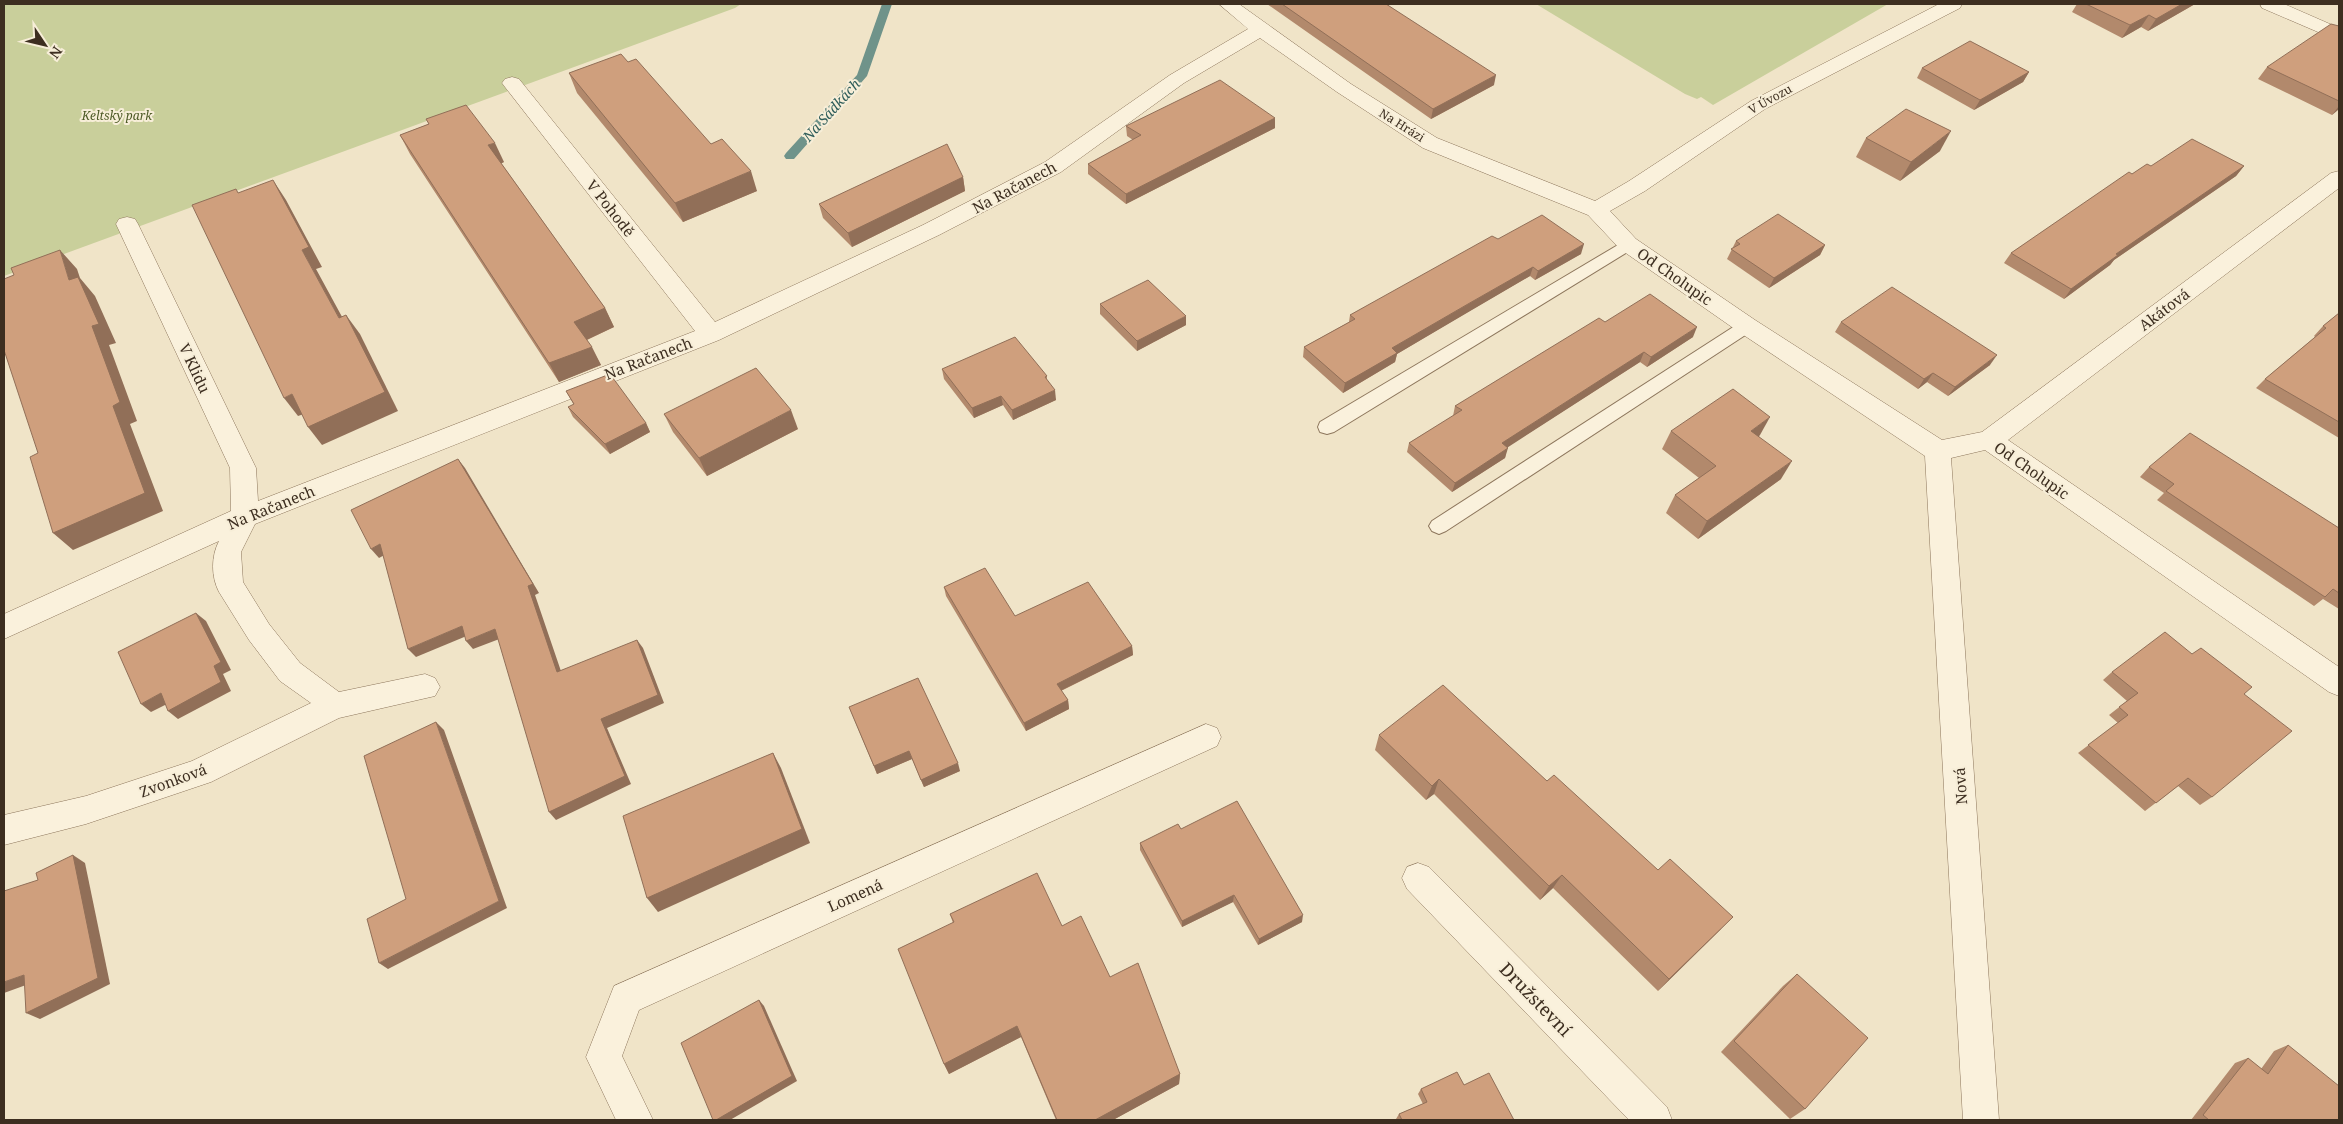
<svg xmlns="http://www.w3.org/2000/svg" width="2343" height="1124" font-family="'Noto Serif',serif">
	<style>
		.green { fill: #c9cf9b }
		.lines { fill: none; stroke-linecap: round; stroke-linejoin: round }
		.stream { fill: #6f938a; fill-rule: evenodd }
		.lane-casing { stroke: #8d765c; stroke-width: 2 }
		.street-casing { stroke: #8d765c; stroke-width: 1 }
		.lane { fill: #faf1dc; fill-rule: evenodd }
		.street { fill: #faf1dc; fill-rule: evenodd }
		.wall { fill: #b2896c }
		.shaded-wall { fill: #916f58 }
		.building { fill: #cf9f7d; stroke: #916f58 }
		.labels { text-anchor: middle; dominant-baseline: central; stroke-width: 4; stroke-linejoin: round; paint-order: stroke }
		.far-street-label { font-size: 12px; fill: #3d2e20; stroke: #f7eed8 }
		.far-park-label { font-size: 12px; font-style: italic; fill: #4d5a26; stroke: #f7eed8 }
		.far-water-label { font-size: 14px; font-style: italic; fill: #2f5d5a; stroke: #f7eed8 }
		.street-label { font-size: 15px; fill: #3d2e20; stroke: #f7eed8 }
		.near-street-label { font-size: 18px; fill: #3d2e20; stroke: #f7eed8 }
	</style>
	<rect width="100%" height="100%" fill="#f0e4c8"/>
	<g class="green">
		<path d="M4 4H741L735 8 4 276Z"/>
		<path d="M1536 4H1888L1713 105 1701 97 1697 99 1685 94Z"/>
	</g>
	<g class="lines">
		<path class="stream" d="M882 4H892L867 76 794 159H786L784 156 786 153 857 75Z"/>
		<g class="lane-casing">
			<g id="lane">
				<path d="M1628 239 1634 240 1636 244 1634 248 1334 432 1327 434 1320 432 1318 427 1320 422Z"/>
				<path d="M1747 320 1753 322 1756 326 1753 330 1446 531 1439 534 1432 531 1429 526 1432 521 1741 322Z"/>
			</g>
		</g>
		<g class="street-casing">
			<g id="street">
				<path d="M1219 4H1239L1351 84 1437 138 1595 201 1629 181 1751 101 1939 4H1962L1960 8 1765 109 1645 191 1610 211 1636 239 1755 320 1942 440 1982 432 2331 173 2339 171V188L2008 440 2339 667V696L2329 692 1985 450 1951 458 1999 1120H1963L1925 456 1739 332 1620 249 1588 215 1423 148 1337 92 1260 38 1184 83 1061 172 939 235 719 340 255 524 241 552 243 582 269 624 300 663 339 692 425 674 435 678 440 687 435 696 339 718 211 782 86 824 4 845V815L86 796 192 761 311 703 280 681 249 640 219 592C211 577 211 556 219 541L4 639V614L231 511 230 468 116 224 119 219 127 217 135 219 138 224 256 468 258 501 695 331 505 87 502 83 505 79 512 77 519 79 715 322 923 225 1045 162 1170 75 1248 29Z"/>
				<path d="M2260 4H2284L2339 28V41L2262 8Z"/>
				<path d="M1206 724 1217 728 1221 737 1217 746 639 1010 622 1056 653 1120H616L586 1057 614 986Z"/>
				<path d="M1418 863 1429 867 1667 1107 1672 1120H1629L1407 889 1402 878 1407 867Z"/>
			</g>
		</g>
		<use href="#lane" class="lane"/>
		<use href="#street" class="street"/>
	</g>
	<g class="wall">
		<path d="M1267 4H1389V6L1494 85 1431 119Z"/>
		<path d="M2077 4H2195L2148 31 2141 27 2122 38 2072 12Z"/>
		<path d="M2339 23V109L2332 115 2258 79 2267 67 2339 26 2338 25Z"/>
		<path d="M628 62 711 144 757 191 683 222 577 93 569 73Z"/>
		<path d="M1922 68 2029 72 2023 82 1974 110 1917 78Z"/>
		<path d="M1275 118V128L1126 204 1088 174V164L1133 140 1127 136 1126 126Z"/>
		<path d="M426 119 504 162 501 163 605 308 614 327 587 340 601 365 559 382 410 154 400 135 429 124Z"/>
		<path d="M1866 138 1940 151 1900 181 1856 157Z"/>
		<path d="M2151 166H2244L2236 176 2114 260 2110 265 2064 299 2004 263 2011 253 2132 174Z"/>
		<path d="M963 177 965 191 852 247 823 218 819 204Z"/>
		<path d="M1498 239 1581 254 1535 280 1530 276 1466 313 1397 354 1395 362 1343 393 1303 357 1304 347 1349 322 1350 315Z"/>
		<path d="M1736 241 1825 245 1820 255 1769 288 1727 259Z"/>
		<path d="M1100 304 1186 325 1137 351 1100 314Z"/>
		<path d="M2339 313V438L2256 388 2265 379 2315 337 2314 336 2323 326Z"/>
		<path d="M1605 322 1693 337 1647 367 1640 362 1507 447 1505 458 1452 492 1407 452 1409 443 1453 416 1455 406Z"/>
		<path d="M1841 322 1990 365 1948 396 1927 382 1918 389 1835 332Z"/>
		<path d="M942 369 1047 376V380L1056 400 1013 420 1003 405 974 418 944 379Z"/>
		<path d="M566 391 646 423 650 432 610 454 573 417 568 407 574 405Z"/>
		<path d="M664 414 798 429 707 476 673 432Z"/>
		<path d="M1671 431 1760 435 1759 436 1781 479 1698 539 1666 513 1675 495 1699 478 1662 449Z"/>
		<path d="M2149 467 2339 528V609L2323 599 2314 606 2157 500 2164 493 2140 477Z"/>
		<path d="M944 587 1015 616 1132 646 1133 655 1061 691 1068 700 1069 709 1026 731 946 596Z"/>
		<path d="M2112 672 2244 694 2212 797 2200 805 2178 786 2145 811 2078 753 2118 723 2109 715 2127 701 2103 680Z"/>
		<path d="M849 707 960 771 924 787 912 759 877 774Z"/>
		<path d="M1379 735 1547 781 1721 929 1658 991 1553 888 1540 900 1434 794 1426 800 1375 750Z"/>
		<path d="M1181 829 1302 922 1258 945 1233 902 1182 927 1140 850V843Z"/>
		<path d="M950 914 1062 926 1110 977 1180 1074 1179 1084 1113 1120H1056L1021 1037 949 1074 944 1064 953 923Z"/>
		<path d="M1797 974 1805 1109 1790 1119 1721 1052 1783 986Z"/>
		<path d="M2288 1045 2339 1120H2191L2235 1063 2248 1058 2261 1069 2274 1051Z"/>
		<path d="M1464 1085 1514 1120H1396V1119L1399 1114 1423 1104 1418 1094 1421 1089Z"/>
	</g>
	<g class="shaded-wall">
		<path d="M2182 4H2195L2148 31 2156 19Z"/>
		<path d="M2149 15 2141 27 2122 38 2130 25Z"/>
		<path d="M2029 72 2023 82 1974 110 1980 100Z"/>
		<path d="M1496 75 1494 85 1431 119 1433 109Z"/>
		<path d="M2339 106V109L2332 115Z"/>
		<path d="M1275 118V128L1126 204V194Z"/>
		<path d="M1951 131 1940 151 1900 181 1911 162Z"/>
		<path d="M495 143 504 162 498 165 488 145Z"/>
		<path d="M2244 166 2236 176 2114 260 2110 265 2064 299 2071 289 2116 254Z"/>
		<path d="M751 171 757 191 683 222 675 203Z"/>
		<path d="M963 177 965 191 852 247 848 233Z"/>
		<path d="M273 180 286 200 322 267 316 269 353 337 339 318 302 250Z"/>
		<path d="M1584 244 1581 254 1535 280 1538 271Z"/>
		<path d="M1825 245 1820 255 1769 288 1774 278Z"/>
		<path d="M60 250 77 269 80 278 95 296 116 343 109 345 137 421 130 424 163 511 73 550 53 533 113 406 69 280Z"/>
		<path d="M1533 267 1530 276 1397 354 1395 362 1343 393 1345 383 1392 348Z"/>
		<path d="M605 308 614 327 584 341 574 322Z"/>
		<path d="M346 315 360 334 398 411 322 445 308 427Z"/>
		<path d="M1186 316V325L1137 351V341Z"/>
		<path d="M1697 327 1693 337 1647 367 1651 357Z"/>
		<path d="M592 347 601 365 559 382 549 363Z"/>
		<path d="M1644 352 1640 362 1499 453 1502 443Z"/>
		<path d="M1997 355 1990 365 1948 396 1955 387Z"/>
		<path d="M1933 373 1927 382 1918 389 1924 379Z"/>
		<path d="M1055 390 1056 400 1013 420 1012 410Z"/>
		<path d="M292 394 307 413 298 416 284 398Z"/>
		<path d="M1001 396 1003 405 974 418 972 408Z"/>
		<path d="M791 410 798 429 707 476 699 458Z"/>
		<path d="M1770 417 1760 435 1741 449 1751 431Z"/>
		<path d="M646 423 650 432 610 454 605 444Z"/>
		<path d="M1508 448 1505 458 1452 492 1455 483Z"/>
		<path d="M458 459 465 468 539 593 535 595 564 680 557 672Z"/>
		<path d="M1792 461 1781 479 1698 539 1707 521Z"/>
		<path d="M380 544 388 553 379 558 371 549Z"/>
		<path d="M196 613 206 621 231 670 223 674 231 691 178 719 168 711 214 666Z"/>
		<path d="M462 626 469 635 416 657 408 649Z"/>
		<path d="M495 629 502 638 473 649 466 641Z"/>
		<path d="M637 640 643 648 664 703 607 728 631 784 556 820 549 812 601 719Z"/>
		<path d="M1132 646 1133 655 1058 692 1057 684Z"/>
		<path d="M161 693 171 702 151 712 141 704Z"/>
		<path d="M1068 700 1069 709 1026 731 1024 723Z"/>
		<path d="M436 722 444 730 507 908 388 969 379 963 499 901Z"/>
		<path d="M909 751 912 759 877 774 874 766Z"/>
		<path d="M773 753 781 768 810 843 658 912 647 898Z"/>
		<path d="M958 763 960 771 924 787 921 780Z"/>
		<path d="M1439 779 1434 794 1426 800 1432 786Z"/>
		<path d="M73 855 85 863 110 984 40 1019 26 1013Z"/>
		<path d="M1562 875 1553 888 1540 900 1549 886Z"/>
		<path d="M1234 895 1233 902 1182 927V921Z"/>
		<path d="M1303 915 1302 922 1258 945 1259 939Z"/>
		<path d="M1733 917 1721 929 1658 991 1669 979Z"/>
		<path d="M24 975 37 981 4 993V982Z"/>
		<path d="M759 1000 764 1006 797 1081 730 1120H716Z"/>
		<path d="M1017 1026 1021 1037 949 1074 944 1064Z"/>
		<path d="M1180 1074 1179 1084 1113 1120H1095Z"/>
	</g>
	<g class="building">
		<path d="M1282 4H1386L1496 75 1433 109Z"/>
		<path d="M2086 4H2182L2156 19 2149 15 2130 25Z"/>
		<path d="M2331 24 2339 26V101L2267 67Z"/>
		<path d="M1970 41 2029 72 1980 100 1922 68Z"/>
		<path d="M621 54 628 62 636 59 711 144 722 139 751 171 675 203 569 73Z"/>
		<path d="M1220 80 1275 118 1126 194 1088 164 1141 135 1126 126Z"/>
		<path d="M466 105 495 143 488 145 605 308 574 322 592 347 549 363 400 135 429 124 426 119Z"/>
		<path d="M1906 109 1951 131 1911 162 1866 138Z"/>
		<path d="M2192 139 2244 166 2116 254 2118 255 2071 289 2011 253 2129 172 2132 174 2147 164 2151 166Z"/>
		<path d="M947 144 963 177 848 233 819 204Z"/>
		<path d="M273 180 309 247 302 250 339 318 346 315 385 392 308 427 292 394 284 398 192 205 236 189 238 193Z"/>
		<path d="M1778 214 1825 245 1774 278 1731 249 1740 244 1736 241Z"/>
		<path d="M1542 215 1584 244 1538 271 1533 267 1468 304 1392 348 1397 353 1345 383 1304 347 1355 319 1350 315 1492 236 1498 239Z"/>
		<path d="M60 250 69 280 78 277 99 324 92 326 120 402 113 406 145 493 53 533 30 457 38 453 4 350V279L14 275 11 268Z"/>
		<path d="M1148 280 1186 316 1137 341 1100 304Z"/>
		<path d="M1892 287 1997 355 1955 387 1933 373 1924 379 1841 322Z"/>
		<path d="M1650 294 1697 327 1651 357 1644 352 1502 443 1508 448 1455 483 1409 443 1462 410 1455 406 1599 318 1605 322Z"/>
		<path d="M2339 313V422L2265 379 2326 328 2323 326Z"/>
		<path d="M1015 337 1047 376 1045 377 1055 390 1012 410 1001 396 972 408 942 369Z"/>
		<path d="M756 368 791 410 699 458 664 414Z"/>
		<path d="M610 374 646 423 605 444 568 407 574 404 566 391Z"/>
		<path d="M1733 389 1770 417 1751 431 1792 461 1707 521 1675 495 1716 466 1671 431Z"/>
		<path d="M2190 433 2339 528V593L2333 589 2325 597 2166 491 2174 484 2149 467Z"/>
		<path d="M458 459 533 584 528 586 557 672 637 640 658 695 601 719 625 776 549 812 495 629 466 641 462 626 408 649 380 544 371 549 351 510Z"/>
		<path d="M985 568 1015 616 1088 582 1132 646 1057 684 1068 700 1024 723 944 587Z"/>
		<path d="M196 613 221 662 214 666 221 682 168 711 161 693 141 704 118 652Z"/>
		<path d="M2165 632 2192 654 2201 648 2252 687 2244 694 2292 731 2212 797 2188 778 2156 803 2088 745 2128 715 2119 707 2138 693 2112 672Z"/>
		<path d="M918 678 958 763 921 780 909 751 874 766 849 707Z"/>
		<path d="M1443 685 1547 781 1554 775 1658 870 1670 859 1733 917 1669 979 1562 875 1549 886 1439 779 1432 786 1379 735Z"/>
		<path d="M436 722 499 901 379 963 367 919 406 899 364 756Z"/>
		<path d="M773 753 802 829 647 898 623 816Z"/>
		<path d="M1237 801 1303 915 1259 939 1234 895 1182 921 1140 843 1178 824 1181 829Z"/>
		<path d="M73 855 98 978 26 1013 24 975 4 982V891L38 880 36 873Z"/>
		<path d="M1037 873 1062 926 1081 916 1110 977 1138 963 1180 1074 1095 1120H1057L1017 1026 944 1064 898 949 954 922 950 914Z"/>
		<path d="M1797 974 1868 1038 1805 1109 1734 1041Z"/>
		<path d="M759 1000 792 1076 716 1120H713L681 1043Z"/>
		<path d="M2288 1045 2339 1086V1120H2209L2203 1115 2248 1058 2268 1074Z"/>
		<path d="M1457 1072 1464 1085 1489 1073 1514 1120H1402L1399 1114 1427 1102 1421 1089Z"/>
	</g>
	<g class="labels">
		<g class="far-street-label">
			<text transform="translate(1770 99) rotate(-29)">V Úvozu</text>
			<text transform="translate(1402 125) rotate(32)">Na Hrázi</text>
		</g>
		<g class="far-park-label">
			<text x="117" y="115">Keltský park</text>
		</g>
		<g class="far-water-label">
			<text transform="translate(831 110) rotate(-48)">Na Sádkách</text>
		</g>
		<g class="street-label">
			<text transform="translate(1014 187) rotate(-28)">Na Račanech</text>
			<text transform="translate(611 208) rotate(52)">V Pohodě</text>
			<text transform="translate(1675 276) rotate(35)">Od Cholupic</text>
			<text transform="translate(2164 309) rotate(-37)">Akátová</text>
			<text transform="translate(648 358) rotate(-21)">Na Račanech</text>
			<text transform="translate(195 368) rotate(65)">V Klidu</text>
			<text transform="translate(2032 470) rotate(35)">Od Cholupic</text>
			<text transform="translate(271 507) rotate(-22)">Na Račanech</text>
			<text transform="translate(173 780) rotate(-20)">Zvonková</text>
			<text transform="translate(1960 786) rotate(-94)">Nová</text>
			<text transform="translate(855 895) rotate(-24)">Lomená</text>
		</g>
		<g class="near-street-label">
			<text transform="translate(1536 999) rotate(46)">Družstevní</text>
		</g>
	</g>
	<rect width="2343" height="1124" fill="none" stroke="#3d2e20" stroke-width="10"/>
	<g transform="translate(45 45) rotate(125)" stroke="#f7eed8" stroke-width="4" paint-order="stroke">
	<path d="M0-4L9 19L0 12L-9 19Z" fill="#3d2e20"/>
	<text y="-8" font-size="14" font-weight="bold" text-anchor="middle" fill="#3d2e20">N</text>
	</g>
</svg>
